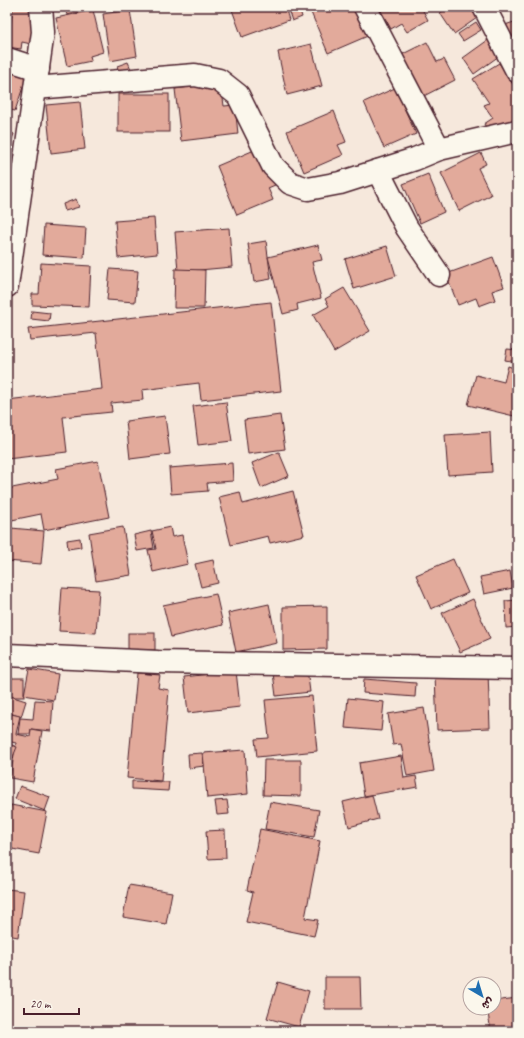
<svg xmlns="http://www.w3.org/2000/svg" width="524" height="1038" font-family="Caveat,'Playpen Sans Arabic',sans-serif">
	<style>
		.building { fill: #e2aa9b; stroke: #4a1f2b }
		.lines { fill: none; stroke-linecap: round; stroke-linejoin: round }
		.street-casing { stroke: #4a1f2b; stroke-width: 25 }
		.street { stroke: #fbf7ec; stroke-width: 22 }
	</style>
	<rect width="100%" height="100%" fill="#f6e8dc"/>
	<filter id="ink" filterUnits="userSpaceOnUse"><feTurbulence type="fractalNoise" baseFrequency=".025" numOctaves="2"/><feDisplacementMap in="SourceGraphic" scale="8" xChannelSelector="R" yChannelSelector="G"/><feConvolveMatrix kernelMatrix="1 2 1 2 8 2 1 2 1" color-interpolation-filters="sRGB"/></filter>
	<g filter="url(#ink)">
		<g class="building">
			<path d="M13 7H36L31 44 22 42 21 49 7 47Z"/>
			<path d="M65 7H104L67 15Z"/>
			<path d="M231 7H285L289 20 242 37Z"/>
			<path d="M292 7H299L302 17 292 21 288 9Z"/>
			<path d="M317 7H359L370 35 328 53 310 10Z"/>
			<path d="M379 7H421L428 20 407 32 401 23 391 29Z"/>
			<path d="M449 7H470L477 18 454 34 440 13Z"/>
			<path d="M93 10 103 52 90 56 91 61 67 66 56 18Z"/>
			<path d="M130 10 137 56 110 61 103 14Z"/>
			<path d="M517 21V50L505 25Z"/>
			<path d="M476 22 481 30 463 41 458 34Z"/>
			<path d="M488 40 499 56 474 74 463 58Z"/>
			<path d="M427 42 437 62 444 59 455 80 416 100 395 58Z"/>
			<path d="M311 44 322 86 287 95 278 52Z"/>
			<path d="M128 62 131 69 120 74 117 66Z"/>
			<path d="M499 63 517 91V104L513 107 517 117 490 134 484 124 493 118 484 105 489 103 473 79Z"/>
			<path d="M7 68 27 75 15 111 7 109Z"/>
			<path d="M221 83 224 106 235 105 238 134 181 141 175 89Z"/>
			<path d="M395 88 416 134 384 148 364 102Z"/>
			<rect x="118" y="94" width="51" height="38"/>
			<path d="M80 102 85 149 51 153 46 105Z"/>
			<path d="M334 111 346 142 338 145 343 155 304 172 287 131Z"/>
			<path d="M7 131 14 134 7 152Z"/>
			<path d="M259 148 275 185 268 188 273 200 237 215 217 166Z"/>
			<path d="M481 153 486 164 478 168 491 195 459 211 441 173Z"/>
			<path d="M428 174 444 212 420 223 403 184Z"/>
			<path d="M76 199 79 207 65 211 63 204Z"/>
			<path d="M154 218 157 254 118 258 115 221Z"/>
			<path d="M44 225 86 228 84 258 42 255Z"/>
			<path d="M229 228 232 267 178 272 175 232Z"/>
			<path d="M266 241 271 279 254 282 248 244Z"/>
			<path d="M318 245 322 260 312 262 321 298 297 304 298 310 283 314 268 257Z"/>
			<path d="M387 246 396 276 354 289 345 259Z"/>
			<path d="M493 257 504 287 492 291 495 300 479 306 476 298 458 305 446 274Z"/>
			<path d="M41 263 91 266 89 307 32 305V294H39Z"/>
			<path d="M110 269 138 271 135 302 107 300Z"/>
			<path d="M175 269 205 270 204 308H174Z"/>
			<path d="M344 288 370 331 334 352 313 315 329 306 325 299Z"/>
			<path d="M271 302 281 391 201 400 199 383 142 390 143 400 111 403 112 412 63 417 67 452 7 459V400L102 389 96 333 30 340 28 329Z"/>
			<path d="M32 311 50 313 49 321 31 319Z"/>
			<path d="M507 349 517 350V362L505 360Z"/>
			<path d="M508 366 517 369V405L514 416 468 405 476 375 504 382Z"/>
			<path d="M226 402 232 441 198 445 193 406Z"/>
			<path d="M280 415 285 449 248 454 244 420Z"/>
			<path d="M165 416 170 454 130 459 126 421Z"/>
			<path d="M490 432 492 472 448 475 445 435Z"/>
			<path d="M279 452 289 476 261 488 252 463Z"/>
			<path d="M98 461 109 517 44 530 41 514 7 521V489L58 479 56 469Z"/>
			<path d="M232 463 233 481 207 483 208 491 171 494 169 468Z"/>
			<path d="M293 491 304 535 270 543 268 536 231 545 219 497 240 492 243 504Z"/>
			<path d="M123 527 131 575 96 581 89 533Z"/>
			<path d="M170 527 172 537 182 535 188 564 153 572 148 550 156 549 152 531Z"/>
			<path d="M11 528 44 531 41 564 7 561V538H10Z"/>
			<path d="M151 531 154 548 137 551 134 535Z"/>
			<path d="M80 538 81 547 68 549 67 540Z"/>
			<path d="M453 559 468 593 431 609 416 575Z"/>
			<path d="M213 560 218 583 201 587 195 564Z"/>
			<path d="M510 571 513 588 484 594 480 577Z"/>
			<path d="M62 588 99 590 96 633 59 631Z"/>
			<path d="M216 594 223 625 171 637 163 605Z"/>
			<path d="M473 599 490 639 460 652 442 613Z"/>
			<path d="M517 600V627L506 628 505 601Z"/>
			<path d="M269 604 277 643 236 652 228 613Z"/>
			<path d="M327 606V649L283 650V607Z"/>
			<rect x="128" y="633" width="27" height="17"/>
			<path d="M29 669 58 674 54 700 24 695Z"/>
			<path d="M307 669 310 692 276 696 273 673Z"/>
			<path d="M236 671 240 707 188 713 184 677Z"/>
			<path d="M488 672 490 728 437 730 435 674Z"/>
			<path d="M137 673 160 675 158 688 169 690 161 781 127 778Z"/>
			<rect x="7" y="678" width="17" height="19"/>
			<path d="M364 679 416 683 415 697 363 693Z"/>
			<path d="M10 696 26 701 21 717 7 712Z"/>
			<path d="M312 696 317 751 257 757 255 739 269 738 265 700Z"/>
			<path d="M348 698 384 702 381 731 345 728Z"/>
			<path d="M35 700 53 701 51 731 31 729 30 734H18L20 718 33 719Z"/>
			<path d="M424 708 434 771 407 776 401 744 393 745 388 714Z"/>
			<path d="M7 713 20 716 16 734 30 737 31 729 42 731 33 782 10 778 16 743 7 741Z"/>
			<path d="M7 743 17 747 7 771Z"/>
			<path d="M245 750 248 794 207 798 203 753Z"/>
			<path d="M202 753 204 766 189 768 188 754Z"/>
			<path d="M401 756 404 778 416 776 418 787 364 796 359 763Z"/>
			<path d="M264 760H301V796L263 795Z"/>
			<path d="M132 781 169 782 168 791 132 789Z"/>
			<path d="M20 786 50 797 45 811 15 799Z"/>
			<path d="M372 795 378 819 349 827 343 802Z"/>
			<path d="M227 800 229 814 217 815 215 801Z"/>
			<path d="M270 802 319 810 314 837 265 829Z"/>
			<path d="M11 805 47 812 39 854 7 848V808H10Z"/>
			<path d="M260 829 320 841 305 918 318 920 314 936 246 922 253 892 247 890Z"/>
			<path d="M225 830 226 858 208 859 206 831Z"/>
			<path d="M129 885 172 892 166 924 123 917Z"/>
			<path d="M7 889 24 891 18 937 7 935Z"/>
			<path d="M325 977H360L361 1009H325Z"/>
			<path d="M278 982 309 991 299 1027 267 1018Z"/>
			<path d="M517 998V1031H491L487 1008H494V1001Z"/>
		</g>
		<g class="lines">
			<g class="street-casing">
				<g id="street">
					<path d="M365 7 439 149"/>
					<path d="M484 7 517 71"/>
					<path d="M7 59 38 69"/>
					<path d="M35 88 195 75 219 80 238 95 273 166 290 183 308 189 340 183 415 159 439 149 517 131"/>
					<path d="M378 171 407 228 439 275"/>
					<path d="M7 286 43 32 41 7"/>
					<path d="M7 655 158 662 517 668"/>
				</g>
			</g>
			<use href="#street" class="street"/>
		</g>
	</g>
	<rect width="524" height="1038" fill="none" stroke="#fbf7ec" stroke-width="24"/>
	<rect x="12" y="12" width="500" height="1014" fill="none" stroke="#4a1f2b" stroke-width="1.5" filter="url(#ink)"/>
	<g transform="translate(482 996) rotate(142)"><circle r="19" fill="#fbf7ec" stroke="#b4a19f"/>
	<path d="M0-3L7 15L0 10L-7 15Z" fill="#1f6fb2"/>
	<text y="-6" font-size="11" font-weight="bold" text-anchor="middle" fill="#4a1f2b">ش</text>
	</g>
	<path d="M24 1008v6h55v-6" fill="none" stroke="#4a1f2b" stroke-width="2"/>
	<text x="30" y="1008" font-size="12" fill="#4a1f2b" stroke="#fbf7ec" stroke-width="3" paint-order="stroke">20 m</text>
</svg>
